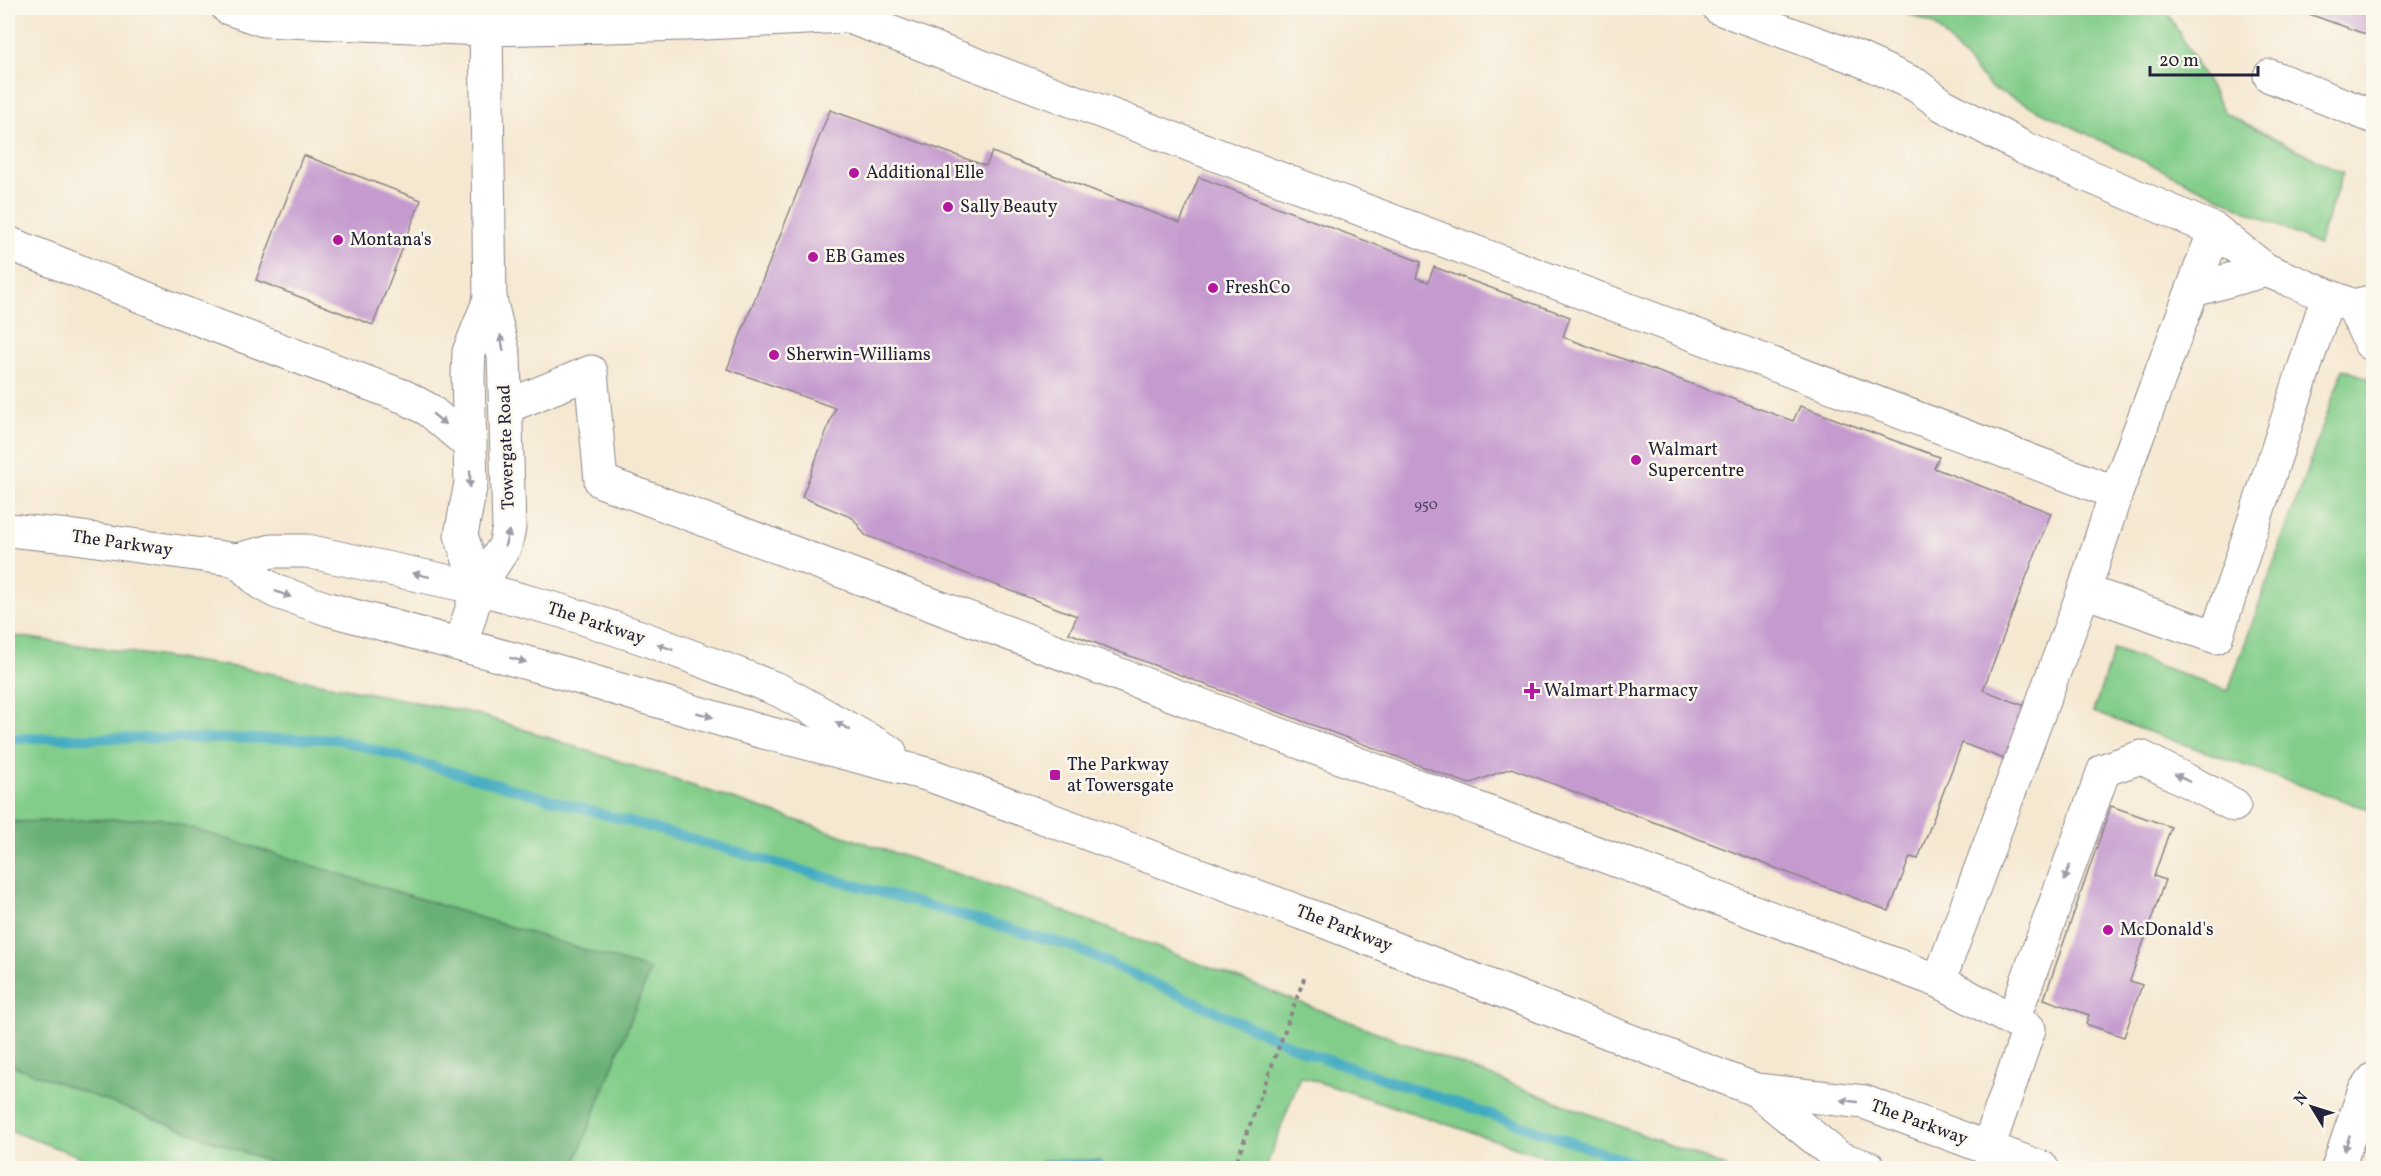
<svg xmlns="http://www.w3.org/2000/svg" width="2381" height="1176" font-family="Vollkorn,serif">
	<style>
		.green { fill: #82cd8a; stroke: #527862; stroke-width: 1.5 }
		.forest { fill: #69b076; stroke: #466958; stroke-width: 1.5 }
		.water { fill: #41aac1; stroke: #32667e; stroke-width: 1.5 }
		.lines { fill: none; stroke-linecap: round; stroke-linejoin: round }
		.stream { stroke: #41aac1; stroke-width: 10 }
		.building { fill: #c59bcf }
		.minor-casing { stroke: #8c8586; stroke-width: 35 }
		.major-casing { stroke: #8c8586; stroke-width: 35 }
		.path { stroke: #8c8586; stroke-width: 4; stroke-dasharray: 4.5 4.5; stroke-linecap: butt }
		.minor { stroke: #fff; stroke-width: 33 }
		.major { stroke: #fff; stroke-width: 33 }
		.oneway { fill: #9c9ca7 }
		.poi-dot { fill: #b5179e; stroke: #fbf7ec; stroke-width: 2 }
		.labels { text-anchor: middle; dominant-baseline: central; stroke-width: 5; stroke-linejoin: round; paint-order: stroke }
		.number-label { font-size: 15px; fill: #4b4060 }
		.poi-label { font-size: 18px; fill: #22223b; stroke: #fbf7ec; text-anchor: start }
		.street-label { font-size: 18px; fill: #22223b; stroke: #fbf7ec }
	</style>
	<rect width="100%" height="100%" fill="#fbf7ec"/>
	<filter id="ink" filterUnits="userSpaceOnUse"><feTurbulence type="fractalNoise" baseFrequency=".0167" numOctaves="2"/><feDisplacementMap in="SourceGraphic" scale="12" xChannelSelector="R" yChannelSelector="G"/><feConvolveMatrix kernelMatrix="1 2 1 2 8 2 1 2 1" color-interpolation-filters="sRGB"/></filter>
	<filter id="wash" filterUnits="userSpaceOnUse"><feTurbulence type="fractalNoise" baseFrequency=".008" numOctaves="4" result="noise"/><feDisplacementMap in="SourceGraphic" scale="24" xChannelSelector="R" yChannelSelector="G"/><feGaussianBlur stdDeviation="1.35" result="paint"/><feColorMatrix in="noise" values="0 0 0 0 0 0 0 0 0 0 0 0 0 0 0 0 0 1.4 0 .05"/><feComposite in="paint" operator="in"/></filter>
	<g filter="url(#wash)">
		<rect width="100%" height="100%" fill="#f5e8d1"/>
		<g class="green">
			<path d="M1893 8H2165L2225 113 2343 173 2318 245 1990 87 1934 24Z"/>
			<path d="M2343 369 2373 380V811L2093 712 2114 649 2228 691Z"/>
			<path d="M8 635 248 669 477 714 1024 896 1729 1168H1580L1300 1076 1266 1168H111L8 1130Z"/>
		</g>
		<path class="forest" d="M159 818 650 970 573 1168H286L8 1064V822Z"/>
		<path class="water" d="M1043 1160H1098L1109 1168H1039Z"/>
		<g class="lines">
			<path class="stream" d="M8 738 336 739 1071 946 1308 1053 1648 1168"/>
		</g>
		<g id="blocks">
			<g class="building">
				<path d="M2312 8H2374V22L2368 35 2309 14Z"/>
				<path d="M830 110 986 166 992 152 1180 223 1199 177 1421 262 1416 278 1428 282 1434 267 1570 317 1563 337 1793 421 1800 406 1939 457 1934 468 2051 513 1983 690 2025 706 2004 759 1962 743 1918 859 1910 857 1889 911 1511 768 1469 784 1069 633 1077 616 865 535 853 518 802 497 835 408 727 369Z"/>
				<path d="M303 155 421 200 373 325 256 280Z"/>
				<path d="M2111 806 2171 827 2154 876 2165 880 2130 981 2142 985 2124 1037 2086 1024 2089 1015 2044 999Z"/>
			</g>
		</g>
	</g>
	<g filter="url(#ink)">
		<use href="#blocks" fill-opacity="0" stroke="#8c8586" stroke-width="1.5"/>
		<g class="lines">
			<g class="minor-casing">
				<g id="minor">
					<path d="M228 8 263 20 486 29 685 24 847 16 2116 493 2215 230"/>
					<path d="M1719 8 1857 58 1916 85 1943 105 2024 148 2215 230 2266 270 2353 306 2374 301"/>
					<path d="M2270 76 2374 117"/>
					<path d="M8 243 206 322 405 397 429 410 470 445"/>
					<path d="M2193 290 2266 270"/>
					<path d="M2353 306 2370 343 2374 344"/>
					<path d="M506 407 591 372 601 481 1939 981"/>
					<path d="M2116 493 2084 591 2216 637 2328 296"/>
					<path d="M478 588 461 535 471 483 468 376 469 352 490 299"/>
					<path d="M461 645 478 588 505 546 509 528 504 356 490 299 486 29"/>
					<path d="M2013 1020 2104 770 2141 757 2234 805"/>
					<path d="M1988 1148 2029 1029 1939 981 2084 591"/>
				</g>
			</g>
			<g class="major-casing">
				<g id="major">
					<path d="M8 530 68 536 237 560 272 551H307L478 588 565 612 643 638 779 690 890 752"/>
					<path d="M237 560 261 583 277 592 328 609 553 670 756 730 930 775 1326 922 1756 1090 1864 1102 2042 1168"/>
					<path d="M1756 1090 1839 1158 1869 1168"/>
					<path d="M2338 1168 2364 1092 2374 1079"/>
				</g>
			</g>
			<path class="path" d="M1234 1168 1305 976"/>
			<use href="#minor" class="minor"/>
			<use href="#major" class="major"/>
		</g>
		<defs><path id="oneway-solid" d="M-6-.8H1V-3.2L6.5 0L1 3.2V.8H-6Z" transform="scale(1.5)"/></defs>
		<g class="oneway">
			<use href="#oneway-solid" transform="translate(502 343) rotate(-101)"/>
			<use href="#oneway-solid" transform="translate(439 419) rotate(40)"/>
			<use href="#oneway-solid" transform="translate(470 479) rotate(91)"/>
			<use href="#oneway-solid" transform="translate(507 538) rotate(-75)"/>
			<use href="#oneway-solid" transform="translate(421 575) rotate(-167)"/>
			<use href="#oneway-solid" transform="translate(283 594) rotate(21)"/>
			<use href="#oneway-solid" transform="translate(665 647) rotate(-159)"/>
			<use href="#oneway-solid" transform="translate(518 660) rotate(15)"/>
			<use href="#oneway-solid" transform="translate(705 715) rotate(16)"/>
			<use href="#oneway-solid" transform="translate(843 726) rotate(-151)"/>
			<use href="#oneway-solid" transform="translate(2182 778) rotate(-153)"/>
			<use href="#oneway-solid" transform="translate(2067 873) rotate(110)"/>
			<use href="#oneway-solid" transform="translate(1849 1101) rotate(-174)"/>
			<use href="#oneway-solid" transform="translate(2347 1143) rotate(109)"/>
		</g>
	</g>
	<g class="poi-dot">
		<circle cx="854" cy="173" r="6"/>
		<circle cx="948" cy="207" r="6"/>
		<circle cx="338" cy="240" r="6"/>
		<circle cx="813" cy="257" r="6"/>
		<circle cx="1213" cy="288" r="6"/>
		<circle cx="774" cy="355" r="6"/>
		<circle cx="1636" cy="460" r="6"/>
		<path d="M1529 682h6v6h6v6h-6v6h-6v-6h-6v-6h6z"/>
		<rect x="1049" y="769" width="12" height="12" rx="3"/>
		<circle cx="2108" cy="930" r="6"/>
	</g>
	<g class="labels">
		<g class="number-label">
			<text x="1426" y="505">950</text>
		</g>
		<g class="poi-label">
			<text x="866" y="173">Additional Elle</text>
			<text x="960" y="207">Sally Beauty</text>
			<text x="350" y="240">Montana's</text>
			<text x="825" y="257">EB Games</text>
			<text x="1225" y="288">FreshCo</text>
			<text x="786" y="355">Sherwin-Williams</text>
			<text x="1648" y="450">Walmart<tspan x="1648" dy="21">Supercentre</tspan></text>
			<text x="1544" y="691">Walmart Pharmacy</text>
			<text x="1067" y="765">The Parkway<tspan x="1067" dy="21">at Towersgate</tspan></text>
			<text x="2120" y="930">McDonald's</text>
		</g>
		<g class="street-label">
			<text transform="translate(507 447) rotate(-92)">Towergate Road</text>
			<text transform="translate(122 544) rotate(8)">The Parkway</text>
			<text transform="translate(596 624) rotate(18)">The Parkway</text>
			<text transform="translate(1344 929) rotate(21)">The Parkway</text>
			<text transform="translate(1919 1123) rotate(20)">The Parkway</text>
		</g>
	</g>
	<rect width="2381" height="1176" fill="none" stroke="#fbf7ec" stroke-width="30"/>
	<g transform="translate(2312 1107) rotate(308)" stroke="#fbf7ec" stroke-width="4.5" paint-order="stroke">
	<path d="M0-4.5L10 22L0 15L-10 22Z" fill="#22223b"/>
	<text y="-9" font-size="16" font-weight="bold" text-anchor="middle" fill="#22223b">N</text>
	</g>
	<path d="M2150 66v9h108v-9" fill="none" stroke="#22223b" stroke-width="3"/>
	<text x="2159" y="66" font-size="18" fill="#22223b" stroke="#fbf7ec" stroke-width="4.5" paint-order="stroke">20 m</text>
</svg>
